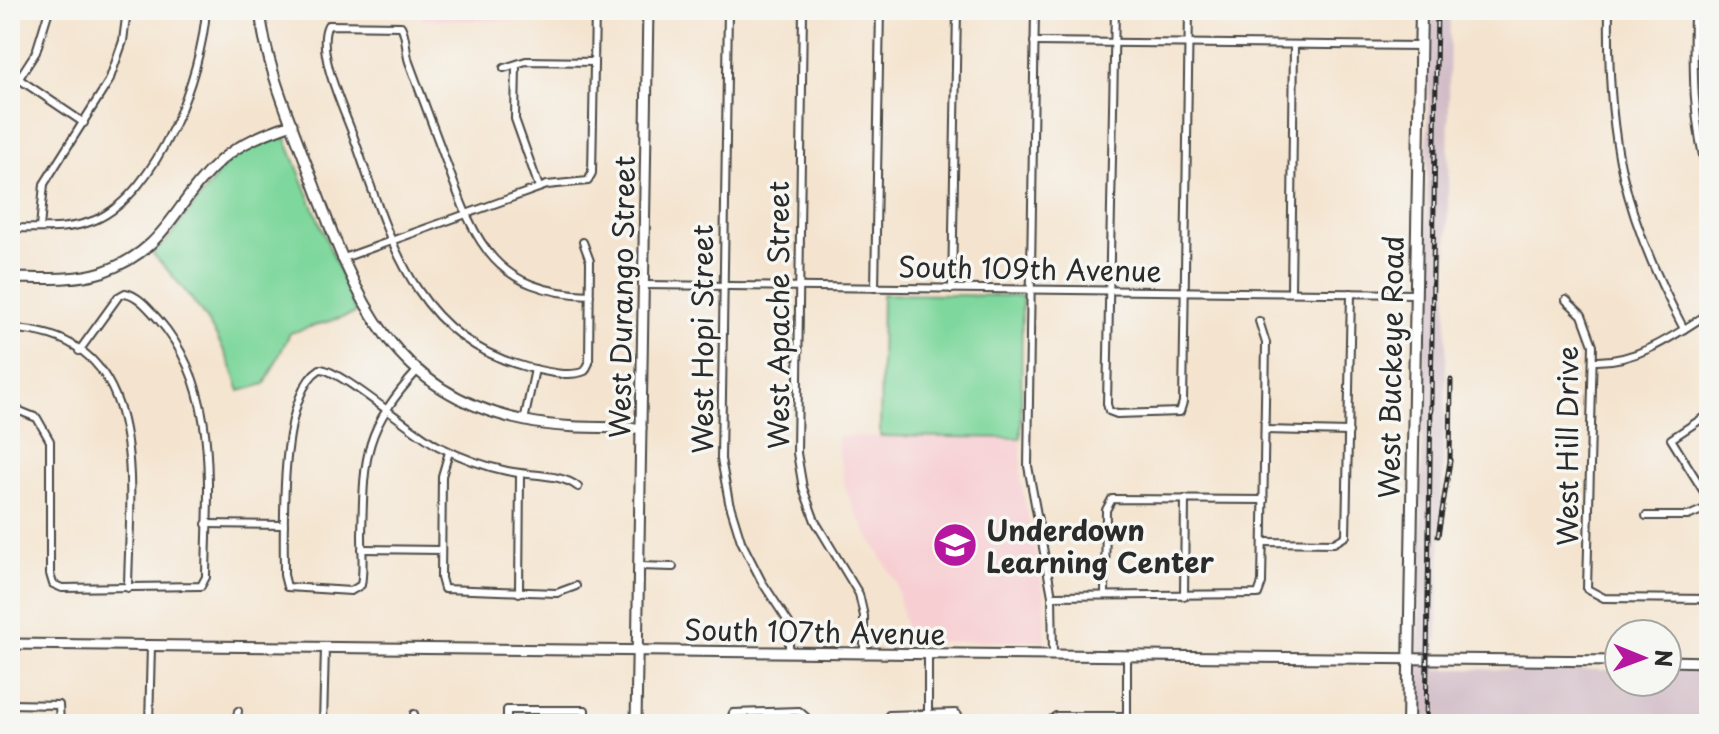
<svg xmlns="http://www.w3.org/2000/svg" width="1719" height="734" font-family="'Playpen Sans',sans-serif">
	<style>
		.built { fill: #f7cfd3 }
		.industrial { fill: #d2bdc7 }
		.green { fill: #7ed79c; stroke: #548164; stroke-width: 2 }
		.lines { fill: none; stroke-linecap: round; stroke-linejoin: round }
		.street-casing { stroke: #494744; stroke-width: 10 }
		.secondary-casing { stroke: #494744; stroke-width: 13 }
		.primary-casing { stroke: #494744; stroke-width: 14 }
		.street { stroke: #fff; stroke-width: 6 }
		.secondary { stroke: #fff; stroke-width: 9 }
		.primary { stroke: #fff; stroke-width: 10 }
		.rail-casing { stroke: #2b2b2b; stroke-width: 5 }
		.rail { stroke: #f6f6f2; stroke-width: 2; stroke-dasharray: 6; stroke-linecap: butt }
		.labels { text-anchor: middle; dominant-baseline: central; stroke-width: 7; stroke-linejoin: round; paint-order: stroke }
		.street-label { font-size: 28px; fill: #2b2b2b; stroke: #f6f6f2 }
		.poi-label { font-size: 28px; font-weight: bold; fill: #2b2b2b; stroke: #f6f6f2; text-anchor: start }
	</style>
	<rect width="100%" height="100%" fill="#f6f6f2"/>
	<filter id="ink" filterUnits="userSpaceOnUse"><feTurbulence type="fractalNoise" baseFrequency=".0125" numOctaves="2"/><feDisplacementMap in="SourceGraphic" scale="16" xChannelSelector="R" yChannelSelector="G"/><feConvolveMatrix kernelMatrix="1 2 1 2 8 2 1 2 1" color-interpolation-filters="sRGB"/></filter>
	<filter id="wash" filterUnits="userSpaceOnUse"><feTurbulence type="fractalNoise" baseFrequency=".006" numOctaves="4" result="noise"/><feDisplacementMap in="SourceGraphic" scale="32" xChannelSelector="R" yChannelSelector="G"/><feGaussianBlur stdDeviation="1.8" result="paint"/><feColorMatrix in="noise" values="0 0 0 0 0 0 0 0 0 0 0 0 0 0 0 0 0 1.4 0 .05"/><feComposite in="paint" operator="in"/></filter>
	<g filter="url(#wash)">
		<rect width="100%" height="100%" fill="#f4e4cf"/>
		<g class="built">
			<path d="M268 10H540V21L422 20V12L396 10 388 16 326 13 318 19 269 18Z"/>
			<path d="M836 436 1021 438V482L1045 600V641L908 642 896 583 854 510 845 486Z"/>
		</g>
		<path class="industrial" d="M1430 10H1450L1446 379 1436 669 1619 670V682H1667V671H1709V724H1417Z"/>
		<g class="green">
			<path d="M284 134 356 313 290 333 265 384 240 391C223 335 192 296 152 253L166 242 233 155Z"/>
			<path d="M882 294 1022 296 1021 438 880 436Z"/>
		</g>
	</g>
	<g filter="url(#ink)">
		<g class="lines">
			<g class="street-casing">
				<g id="street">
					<path d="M728 10 721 459 729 502 741 541 762 582 789 623V653"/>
					<path d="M803 10 797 453 803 488 815 521 859 594 864 616V653"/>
					<path d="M1035 10 1028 466 1052 596 1053 655"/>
					<path d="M1115 10 1107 404 1109 411 1117 414 1180 412 1183 402 1189 10"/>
					<path d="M1609 10C1607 139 1623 215 1684 329"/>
					<path d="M1694 10C1693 67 1692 124 1709 179"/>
					<path d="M1034 42 1420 46"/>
					<path d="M516 65 515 119 539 187"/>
					<path d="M504 68 526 61 594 62"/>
					<path d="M19 79 84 123"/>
					<path d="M10 92 36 52 49 10"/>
					<path d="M10 228C38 228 68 231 95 220 158 193 202 74 206 10"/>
					<path d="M40 228 44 184 109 81 123 41 127 10"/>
					<path d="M583 242 590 261 589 363 585 371C568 378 543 371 526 367 411 337 388 232 353 135 344 110 315 50 328 25L401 26C407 36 405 50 409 62 422 97 435 132 448 167 476 245 496 292 590 295"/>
					<path d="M341 259 547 185 588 181 592 173 595 10"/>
					<path d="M644 285 1416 294"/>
					<path d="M875 288 880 10"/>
					<path d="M952 289 957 10"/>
					<path d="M1291 292 1294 45"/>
					<path d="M1566 300 1582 315 1593 345 1587 589 1604 598 1709 599"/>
					<path d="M10 329C155 333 129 490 128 588"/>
					<path d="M1593 361C1636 363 1674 336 1709 313"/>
					<path d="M418 370C363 430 364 457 362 535 362 551 364 569 361 585L351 591 287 587 284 575C284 530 278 395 320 369 338 368 413 433 438 446 460 457 483 466 507 471 529 476 561 473 578 487"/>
					<path d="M10 407 37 418 50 441V574L53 584 62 588 201 586 206 577C207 488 221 391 158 319 149 309 138 295 125 293L118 297 79 351"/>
					<path d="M1709 414 1671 439 1709 500"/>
					<path d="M524 421 535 369"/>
					<path d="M1265 430 1349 432"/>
					<path d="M449 452 442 476 441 578 444 589 557 593 576 586"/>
					<path d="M1646 516H1688L1709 507"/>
					<path d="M206 524 284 525"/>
					<path d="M1263 542 1334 543 1346 536 1351 293"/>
					<path d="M362 549 441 550"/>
					<path d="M639 566 673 567"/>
					<path d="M519 593 520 474"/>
					<path d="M1105 594 1106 510 1112 499 1264 500"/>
					<path d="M1052 596 1258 594 1262 583 1266 343 1259 321"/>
					<path d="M1184 596 1185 499"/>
					<path d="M10 704 59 705 60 724"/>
					<path d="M928 712V654"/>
					<path d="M414 714 416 724"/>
					<path d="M149 724 151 646"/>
					<path d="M236 724 238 711"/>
					<path d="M323 724 325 648"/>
					<path d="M507 724V710H585V724"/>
					<path d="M729 724 733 713 799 711 806 717 808 724"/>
					<path d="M886 724 889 715 956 713 964 724"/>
					<path d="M1046 724 1056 716H1127"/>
					<path d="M1127 724V656"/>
				</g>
			</g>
			<g class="secondary-casing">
				<g id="secondary">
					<path d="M260 10C266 69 292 124 312 179 355 295 389 393 526 421 563 429 603 427 641 428"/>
					<path d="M10 278C40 278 73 281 102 272 170 249 174 201 221 160 242 142 266 133 292 124"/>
					<path d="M10 644 1619 661"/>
					<path d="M1667 661 1709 662"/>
					<path d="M636 724 648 10"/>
				</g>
			</g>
			<g class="primary-casing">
				<path id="primary" d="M1408 724 1421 10"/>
			</g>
			<use href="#street" class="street"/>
			<use href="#secondary" class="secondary"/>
			<use href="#primary" class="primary"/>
			<g class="rail-casing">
				<g id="rail">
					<path d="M1438 536 1450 461 1451 380"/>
					<path d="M1426 724 1437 10"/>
				</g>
			</g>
			<use href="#rail" class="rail"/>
		</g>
	</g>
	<defs>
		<g id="school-disc" transform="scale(2.3)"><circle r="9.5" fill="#b5179e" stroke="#f6f6f2"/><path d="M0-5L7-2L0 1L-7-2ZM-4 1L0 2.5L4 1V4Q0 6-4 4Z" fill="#fff"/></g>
	</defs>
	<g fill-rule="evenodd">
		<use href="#school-disc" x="955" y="545"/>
	</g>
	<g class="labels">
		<g class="street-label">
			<text transform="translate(1030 268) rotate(1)">South 109th Avenue</text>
			<text transform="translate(621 297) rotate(-89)">West Durango Street</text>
			<text transform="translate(777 315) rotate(-90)">West Apache Street</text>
			<text transform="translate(701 339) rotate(-90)">West Hopi Street</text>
			<text transform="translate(1390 367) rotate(-89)">West Buckeye Road</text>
			<text transform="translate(1566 446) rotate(-90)">West Hill Drive</text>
			<text transform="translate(815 631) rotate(1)">South 107th Avenue</text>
		</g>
		<g class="poi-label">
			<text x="986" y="529">Underdown<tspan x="986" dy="32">Learning Center</tspan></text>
		</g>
	</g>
	<rect width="1719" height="734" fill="none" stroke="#f6f6f2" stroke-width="40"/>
	<g transform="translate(1643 658) rotate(91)"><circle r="38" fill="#f6f6f2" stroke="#a5a5a2" stroke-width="2"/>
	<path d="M0-6L14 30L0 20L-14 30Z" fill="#b5179e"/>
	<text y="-12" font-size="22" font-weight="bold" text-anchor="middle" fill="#2b2b2b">N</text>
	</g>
</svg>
